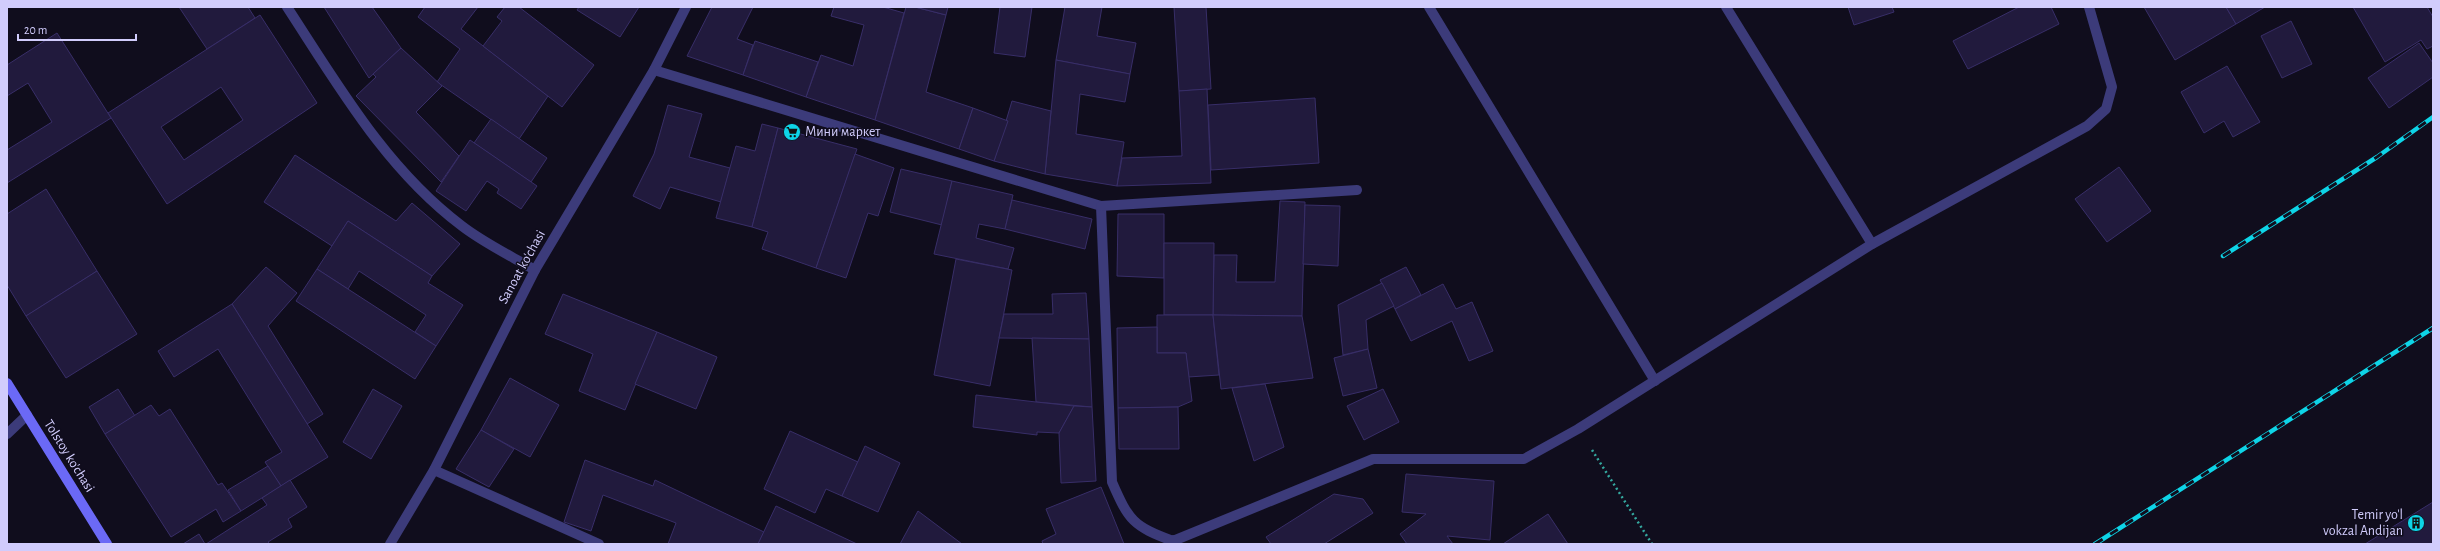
<svg xmlns="http://www.w3.org/2000/svg" width="2440" height="551" font-family="'Alegreya Sans',sans-serif">
	<style>
		.building { fill: #211a3d; stroke: #382e68; fill-rule: evenodd }
		.lines { fill: none; stroke-linecap: round; stroke-linejoin: round }
		.path { stroke: #34a89f; stroke-width: 2.5; stroke-dasharray: 2 3; stroke-linecap: butt }
		.lane { stroke: #3c3b7a; stroke-width: 10 }
		.street { stroke: #3c3b7a; stroke-width: 10 }
		.secondary { stroke: #6b69f6; stroke-width: 10 }
		.rail-casing { stroke: #0ed4e7; stroke-width: 4.5 }
		.rail { stroke: #100d1d; stroke-width: 3; stroke-dasharray: 9; stroke-linecap: butt }
		.labels { text-anchor: middle; dominant-baseline: central; stroke-width: 3; stroke-linejoin: round; paint-order: stroke }
		.poi-label { font-size: 14px; fill: #d1ccfc; stroke: #100d1d; text-anchor: start }
		.street-label { font-size: 14px; fill: #d1ccfc; stroke: #100d1d }
	</style>
	<rect width="100%" height="100%" fill="#100d1d"/>
	<g class="building">
		<path d="M179 7H248L255 18 207 49Z"/>
		<path d="M324 7H372L401 48 369 78Z"/>
		<path d="M425 7H478L461 29 548 96 519 139 437 82 460 49 418 17Z"/>
		<path d="M505 7H519L594 65 562 107 483 46 502 21 497 17Z"/>
		<path d="M579 7H639L620 37 577 10Z"/>
		<path d="M712 7H753L737 39 753 45 743 75 687 56Z"/>
		<path d="M834 7H883L904 13 875 120 806 97 821 55 853 66 864 25 831 16Z"/>
		<path d="M906 7H915L946 15 926 92 973 108 959 149 875 120Z"/>
		<path d="M915 7H948L946 15Z"/>
		<path d="M1000 7H1032L1025 57 994 53Z"/>
		<path d="M1065 7H1102L1097 36 1136 43 1130 74 1056 60Z"/>
		<path d="M1174 7H1206L1211 89 1179 91Z"/>
		<path d="M1848 7H1892L1894 12 1854 25Z"/>
		<path d="M2019 7H2051L2059 24 1968 69 1953 41Z"/>
		<path d="M2144 7H2226L2236 24 2175 60Z"/>
		<path d="M2226 7H2265L2236 24Z"/>
		<path d="M2353 7H2427L2433 17V46L2427 49 2421 40 2385 62Z"/>
		<path d="M260 15 317 103 167 204 108 113ZM221 87 243 120 184 160 161 127Z"/>
		<path d="M2291 21 2312 64 2282 78 2261 36Z"/>
		<path d="M57 33 111 118 7 183V150L52 122 28 83 7 96V65Z"/>
		<path d="M755 41 818 62 806 97 743 75Z"/>
		<path d="M2419 43 2433 63V77L2389 108 2368 78Z"/>
		<path d="M401 48 442 86 416 112 459 156 441 182 356 96 376 77 373 74Z"/>
		<path d="M1056 60 1130 74 1125 102 1080 94 1076 134 1124 142 1117 186 1045 174Z"/>
		<path d="M2227 66 2260 122 2233 137 2224 121 2204 133 2181 92Z"/>
		<path d="M1207 89 1211 183 1117 186 1122 158 1182 156 1179 91Z"/>
		<path d="M1315 98 1319 163 1211 170 1208 105Z"/>
		<path d="M1012 101 1051 111 1045 174 994 161Z"/>
		<path d="M668 105 702 114 689 157 730 168 721 202 670 187 660 209 633 196 654 154Z"/>
		<path d="M973 108 1008 121 994 161 959 149Z"/>
		<path d="M491 119 547 158 531 182 474 143Z"/>
		<path d="M762 124 778 128 752 227 716 218 736 146 755 151Z"/>
		<path d="M778 128 857 149 816 268 762 249 768 232 752 227Z"/>
		<path d="M470 140 537 186 521 209 497 193 499 189 487 181 466 211 436 191Z"/>
		<path d="M855 154 894 168 878 216 868 213 846 278 816 268Z"/>
		<path d="M295 155 396 221 412 203 460 244 432 276 348 221 332 246 264 202Z"/>
		<path d="M2119 167 2151 211 2107 242 2075 199Z"/>
		<path d="M901 169 952 181 942 225 890 212Z"/>
		<path d="M952 181 1013 195 1005 229 979 224 976 238 1014 248 1008 269 934 254Z"/>
		<path d="M46 189 97 271 26 316 7 285V214Z"/>
		<path d="M1012 200 1092 219 1085 249 1005 229Z"/>
		<path d="M1280 201 1305 202 1302 316 1213 315 1214 255H1237L1236 282H1275Z"/>
		<path d="M1305 205 1340 206 1338 266 1303 264Z"/>
		<path d="M1118 214H1164V278L1117 276Z"/>
		<path d="M348 221 432 276 428 283 463 305 436 346 415 332 426 315 359 271 348 289 317 269Z"/>
		<path d="M1164 243H1214L1213 315H1164Z"/>
		<path d="M956 259 1012 270 990 386 934 375Z"/>
		<path d="M266 267 297 293 268 326 323 414 307 424 232 304Z"/>
		<path d="M1406 267 1421 295 1395 309 1380 280Z"/>
		<path d="M317 269 436 346 415 379 296 301Z"/>
		<path d="M97 271 137 334 66 378 26 316Z"/>
		<path d="M1382 283 1394 306 1366 320 1368 349 1343 355 1338 305Z"/>
		<path d="M1443 284 1456 309 1472 302 1493 351 1469 361 1452 321 1411 341 1395 309Z"/>
		<path d="M1086 293 1089 339 999 338 1004 314H1053L1052 294Z"/>
		<path d="M563 294 657 332 625 410 579 391 593 354 545 334Z"/>
		<path d="M232 304 328 457 281 486 265 462 282 452 218 349 174 377 158 351Z"/>
		<path d="M1157 315H1213L1219 375 1188 377 1186 353H1157Z"/>
		<path d="M1213 315 1302 316 1313 378 1221 389Z"/>
		<path d="M1157 327V353H1186L1192 401 1178 407 1118 408 1117 328Z"/>
		<path d="M657 332 717 357 696 409 635 384Z"/>
		<path d="M1032 338 1089 339 1092 407 1036 402Z"/>
		<path d="M1368 349 1377 388 1343 396 1334 358Z"/>
		<path d="M510 378 559 405 530 457 481 430Z"/>
		<path d="M1265 384 1284 447 1254 461 1232 388Z"/>
		<path d="M118 389 135 416 105 434 89 407Z"/>
		<path d="M373 389 402 406 371 459 343 442Z"/>
		<path d="M1383 389 1399 422 1364 440 1347 406Z"/>
		<path d="M976 395 1036 402 1074 406 1059 433 1037 432V435L973 427Z"/>
		<path d="M151 405 159 416 170 409 218 485 222 483 241 511 223 522 216 509 171 537 105 434Z"/>
		<path d="M1074 406 1092 407 1096 481 1061 483 1059 433Z"/>
		<path d="M1178 407 1179 449H1119L1118 408Z"/>
		<path d="M481 430 514 449 489 487 456 469Z"/>
		<path d="M790 431 858 462 842 496 826 489 815 513 764 489Z"/>
		<path d="M865 446 900 463 878 512 842 496Z"/>
		<path d="M585 460 653 486 655 480 764 532 758 544H668L676 523 603 495 591 531 564 522Z"/>
		<path d="M268 466 281 486 241 511 228 490Z"/>
		<path d="M1406 474 1494 481 1490 540 1447 536 1453 544H1407L1400 534 1426 514 1402 512Z"/>
		<path d="M290 480 307 507 288 519 292 527 268 542 270 544H206L267 505 262 498Z"/>
		<path d="M1101 487 1124 544H1043L1042 541 1056 534 1046 509Z"/>
		<path d="M1334 494 1363 499 1373 513 1324 544H1271L1266 537Z"/>
		<path d="M2433 502V544H2365Z"/>
		<path d="M776 506 857 544H758Z"/>
		<path d="M918 511 962 544H900Z"/>
		<path d="M1548 514 1568 544H1503Z"/>
		<path d="M199 534 205 544H183Z"/>
	</g>
	<g class="lines">
		<path class="path" d="M1592 450 1652 544"/>
		<g class="lane">
			<path d="M1429 7 1655 381"/>
			<path d="M1726 7 1872 244"/>
			<path d="M654 70 1101 206 1112 482C1129 521 1133 526 1173 541L1373 459H1524L1578 429 1872 244 2087 126 2106 109 2112 87 2089 7"/>
			<path d="M1101 206 1357 190"/>
			<path d="M7 434 27 415"/>
			<path d="M434 470 599 544"/>
		</g>
		<g class="street">
			<path d="M287 7C338 85 386 169 462 226 484 243 511 256 535 270"/>
			<path d="M390 544 434 470 535 270 654 70 686 7"/>
		</g>
		<path class="secondary" d="M7 383 107 544"/>
		<g class="rail-casing">
			<g id="rail">
				<path d="M2223 256 2377 157 2433 117"/>
				<path d="M2095 544 2433 328"/>
			</g>
		</g>
		<use href="#rail" class="rail"/>
	</g>
	<defs>
		<g id="supermarket-disc" transform="scale(0.9)"><circle r="9.5" fill="#0ed4e7" stroke="#100d1d"/><path d="M-6-5.5h2.5l.6 2H6L4.5 2H-2.5L-4.4-4H-6ZM-1.5 3.2a1.3 1.3 0 1 0 .1 0ZM3 3.2a1.3 1.3 0 1 0 .1 0Z" fill="#111"/></g>
		<g id="building-disc" transform="scale(0.9)"><circle r="9.5" fill="#0ed4e7" stroke="#100d1d"/><path d="M-4-6H4V6H1V3H-1V6H-4ZM-2.5-4.3h1.7v1.8h-1.7ZM.8-4.3h1.7v1.8H.8ZM-2.5-1h1.7V.8h-1.7ZM.8-1h1.7V.8H.8Z" fill="#111"/></g>
	</defs>
	<g fill-rule="evenodd">
		<use href="#supermarket-disc" x="792" y="132"/>
		<use href="#building-disc" x="2416" y="523"/>
	</g>
	<g class="labels">
		<g class="poi-label">
			<text x="805" y="132">Мини маркет</text>
			<text x="2403" y="515" text-anchor="end">Temir yo'l<tspan x="2403" dy="16">vokzal Andijan</tspan></text>
		</g>
		<g class="street-label">
			<text transform="translate(522 267) rotate(-61)">Sanoat ko'chasi</text>
			<text transform="translate(69 456) rotate(58)">Tolstoy ko'chasi</text>
		</g>
	</g>
	<rect width="2440" height="551" fill="none" stroke="#d1ccfc" stroke-width="16"/>
	<path d="M18 34v6h118v-6" fill="none" stroke="#d1ccfc" stroke-width="2"/>
	<text x="24" y="34" font-size="12" fill="#d1ccfc" stroke="#100d1d" stroke-width="3" paint-order="stroke">20 m</text>
</svg>
